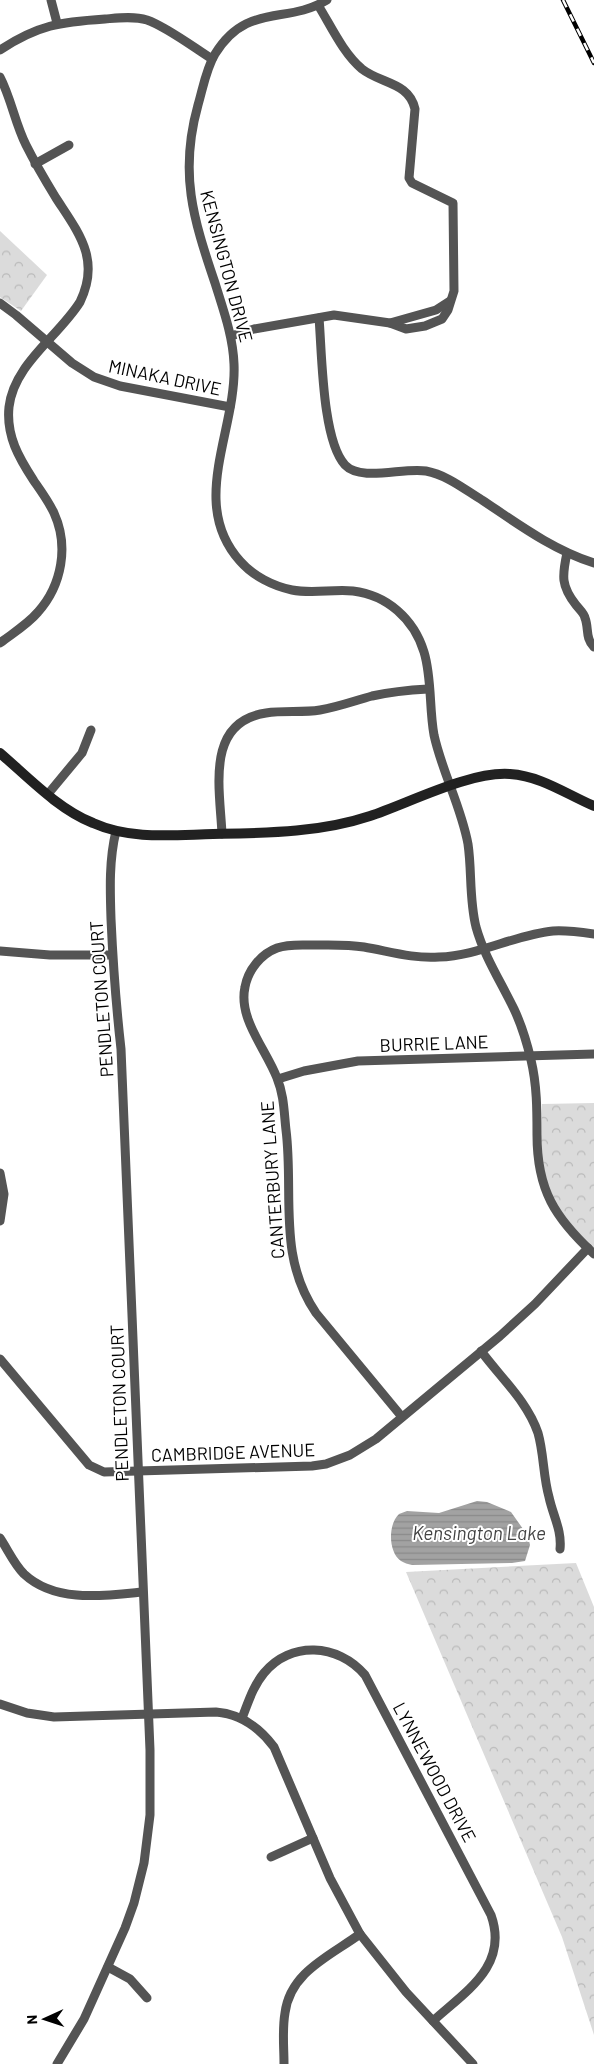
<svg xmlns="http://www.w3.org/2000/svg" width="594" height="2064" font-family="Barlow,sans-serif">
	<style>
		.forest { fill: url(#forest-crowns) }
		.water { fill: url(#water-rules) }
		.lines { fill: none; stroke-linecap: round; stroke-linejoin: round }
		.street { stroke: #545454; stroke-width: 9 }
		.secondary { stroke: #212121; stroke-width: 10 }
		.rail-casing { stroke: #000; stroke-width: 4.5 }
		.rail { stroke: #fff; stroke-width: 2.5; stroke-dasharray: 8; stroke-linecap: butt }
		.labels { text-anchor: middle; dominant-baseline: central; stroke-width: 4; stroke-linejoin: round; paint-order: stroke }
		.street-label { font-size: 18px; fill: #000; stroke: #fff }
		.water-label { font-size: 19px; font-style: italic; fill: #434343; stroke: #fff }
	</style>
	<defs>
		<pattern id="forest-crowns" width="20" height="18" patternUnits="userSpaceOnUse" patternTransform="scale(1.25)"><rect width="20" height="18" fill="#dbdbdb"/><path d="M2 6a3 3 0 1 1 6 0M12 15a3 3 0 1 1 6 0" fill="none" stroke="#bababa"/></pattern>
		<pattern id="water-rules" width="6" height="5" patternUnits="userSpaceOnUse" patternTransform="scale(1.25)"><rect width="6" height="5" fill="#a2a2a2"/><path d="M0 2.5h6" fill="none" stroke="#8a8a8a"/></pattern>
	</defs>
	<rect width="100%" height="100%" fill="#fff"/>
	<g class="forest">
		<path d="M0 231 47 275 21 311 0 297Z"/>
		<path d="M594 1103V1248C579 1234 557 1212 549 1193 538 1166 542 1133 542 1104Z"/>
		<path d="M576 1563 594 1607V2035L562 1937 406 1572Z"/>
	</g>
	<path class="water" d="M477 1501 487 1502 511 1512 528 1536 530 1545 525 1561 512 1563 412 1565C408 1564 404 1563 401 1561 388 1552 388 1524 399 1514L407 1511 439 1513Z"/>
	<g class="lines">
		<g class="street">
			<path d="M51 0 57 23"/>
			<path d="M327 0C286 25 247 2 215 54 206 69 203 88 198 105 179 173 193 218 215 283 223 309 233 336 234 364 237 430 188 503 240 561 253 576 273 586 292 590 312 594 333 589 353 591 387 595 414 619 424 652 432 678 429 708 434 735 442 772 461 806 468 844 472 871 469 899 476 927 484 956 501 982 514 1009 522 1026 527 1043 531 1060 537 1085 537 1110 537 1135 537 1190 555 1218 594 1254"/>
			<path d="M318 5C331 26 343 53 362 69 381 84 409 82 415 109L409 178 412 183 453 203 454 291 448 310 442 319 425 326 406 329 390 323"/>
			<path d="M0 50C38 25 60 22 105 19 118 18 134 16 147 20 167 27 193 47 212 59"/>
			<path d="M0 77C11 98 15 123 26 145 35 163 45 180 56 198 78 232 101 259 80 302 58 337 14 364 9 407 6 436 19 458 34 481 41 491 49 502 54 513 69 546 62 585 38 612 28 624 13 633 0 643"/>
			<path d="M35 164 69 145"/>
			<path d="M0 303 16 315 72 363 94 377 120 386 230 407"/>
			<path d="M319 318C322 352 322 440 345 465 361 482 404 467 426 471 447 475 464 489 482 500 518 524 553 550 594 563"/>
			<path d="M231 336 254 329 334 315 390 323 436 310 450 301"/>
			<path d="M567 553C562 576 561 586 576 605 579 609 584 613 585 618 589 628 585 638 594 647"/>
			<path d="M48 794 82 753 91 730"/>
			<path d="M222 834C220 789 205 722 266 713 284 710 302 713 320 710 338 707 354 701 372 696 390 692 409 690 428 689"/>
			<path d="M0 951 50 955H112"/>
			<path d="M278 1079 304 1071 358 1061 594 1054"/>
			<path d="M0 1173 4 1194 0 1221"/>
			<path d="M481 1351C501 1378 527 1401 538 1433 544 1454 543 1476 549 1497 553 1516 562 1530 560 1549"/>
			<path d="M0 1359 89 1465 104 1472 312 1466 326 1464 350 1455 376 1439 500 1336 535 1304 588 1248"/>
			<path d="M402 1417 316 1313C277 1256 294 1194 286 1130 284 1112 284 1095 277 1078 266 1049 238 1019 245 987 248 970 261 954 277 948 288 944 300 945 311 945 329 945 346 944 364 947 388 951 413 959 439 957 478 956 514 935 553 931 566 930 580 932 594 934"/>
			<path d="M0 1538C8 1550 14 1564 24 1574 55 1603 103 1596 142 1592"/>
			<path d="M0 1704 27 1713 54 1717 216 1712C241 1714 259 1727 274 1747L330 1878 360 1934 406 1992 473 2064"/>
			<path d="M242 1718C248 1703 253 1686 264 1673 290 1641 338 1643 365 1675L491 1915C509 1966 466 1991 433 2021"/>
			<path d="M271 1857 313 1838"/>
			<path d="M108 1967 130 1979 147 1998"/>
			<path d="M57 2064 84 2019 125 1928 134 1903 144 1863 150 1815V1750L121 1049C116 1005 113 963 111 919 110 889 109 860 116 831"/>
			<path d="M284 2064C284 2047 282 2030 285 2013 290 1972 330 1956 360 1934"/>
		</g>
		<path class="secondary" d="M0 753C29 778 58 809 93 823 131 840 172 835 213 834 265 833 319 833 370 816 409 803 470 771 510 774 541 776 566 794 594 806"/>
		<g class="rail-casing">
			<path id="rail" d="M563 0 594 63"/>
		</g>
		<use href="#rail" class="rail"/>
	</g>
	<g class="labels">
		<g class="street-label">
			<text transform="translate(227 266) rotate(75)">KENSINGTON DRIVE</text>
			<text transform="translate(165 377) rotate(12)">MINAKA DRIVE</text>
			<text transform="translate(101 999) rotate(-94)">PENDLETON COURT</text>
			<text transform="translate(434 1043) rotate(-2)">BURRIE LANE</text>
			<text transform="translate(272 1180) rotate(-94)">CANTERBURY LANE</text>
			<text transform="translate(119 1403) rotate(-92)">PENDLETON COURT</text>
			<text transform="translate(233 1452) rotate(-2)">CAMBRIDGE AVENUE</text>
			<text transform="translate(435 1772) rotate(62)">LYNNEWOOD DRIVE</text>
		</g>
		<g class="water-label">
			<text x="479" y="1532">Kensington Lake</text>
		</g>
	</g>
	<g transform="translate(45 2019) rotate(267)" stroke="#ffffff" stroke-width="4" paint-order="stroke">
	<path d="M0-4L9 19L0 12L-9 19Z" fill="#000000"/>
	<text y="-8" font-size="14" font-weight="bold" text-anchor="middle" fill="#000000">N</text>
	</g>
</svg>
